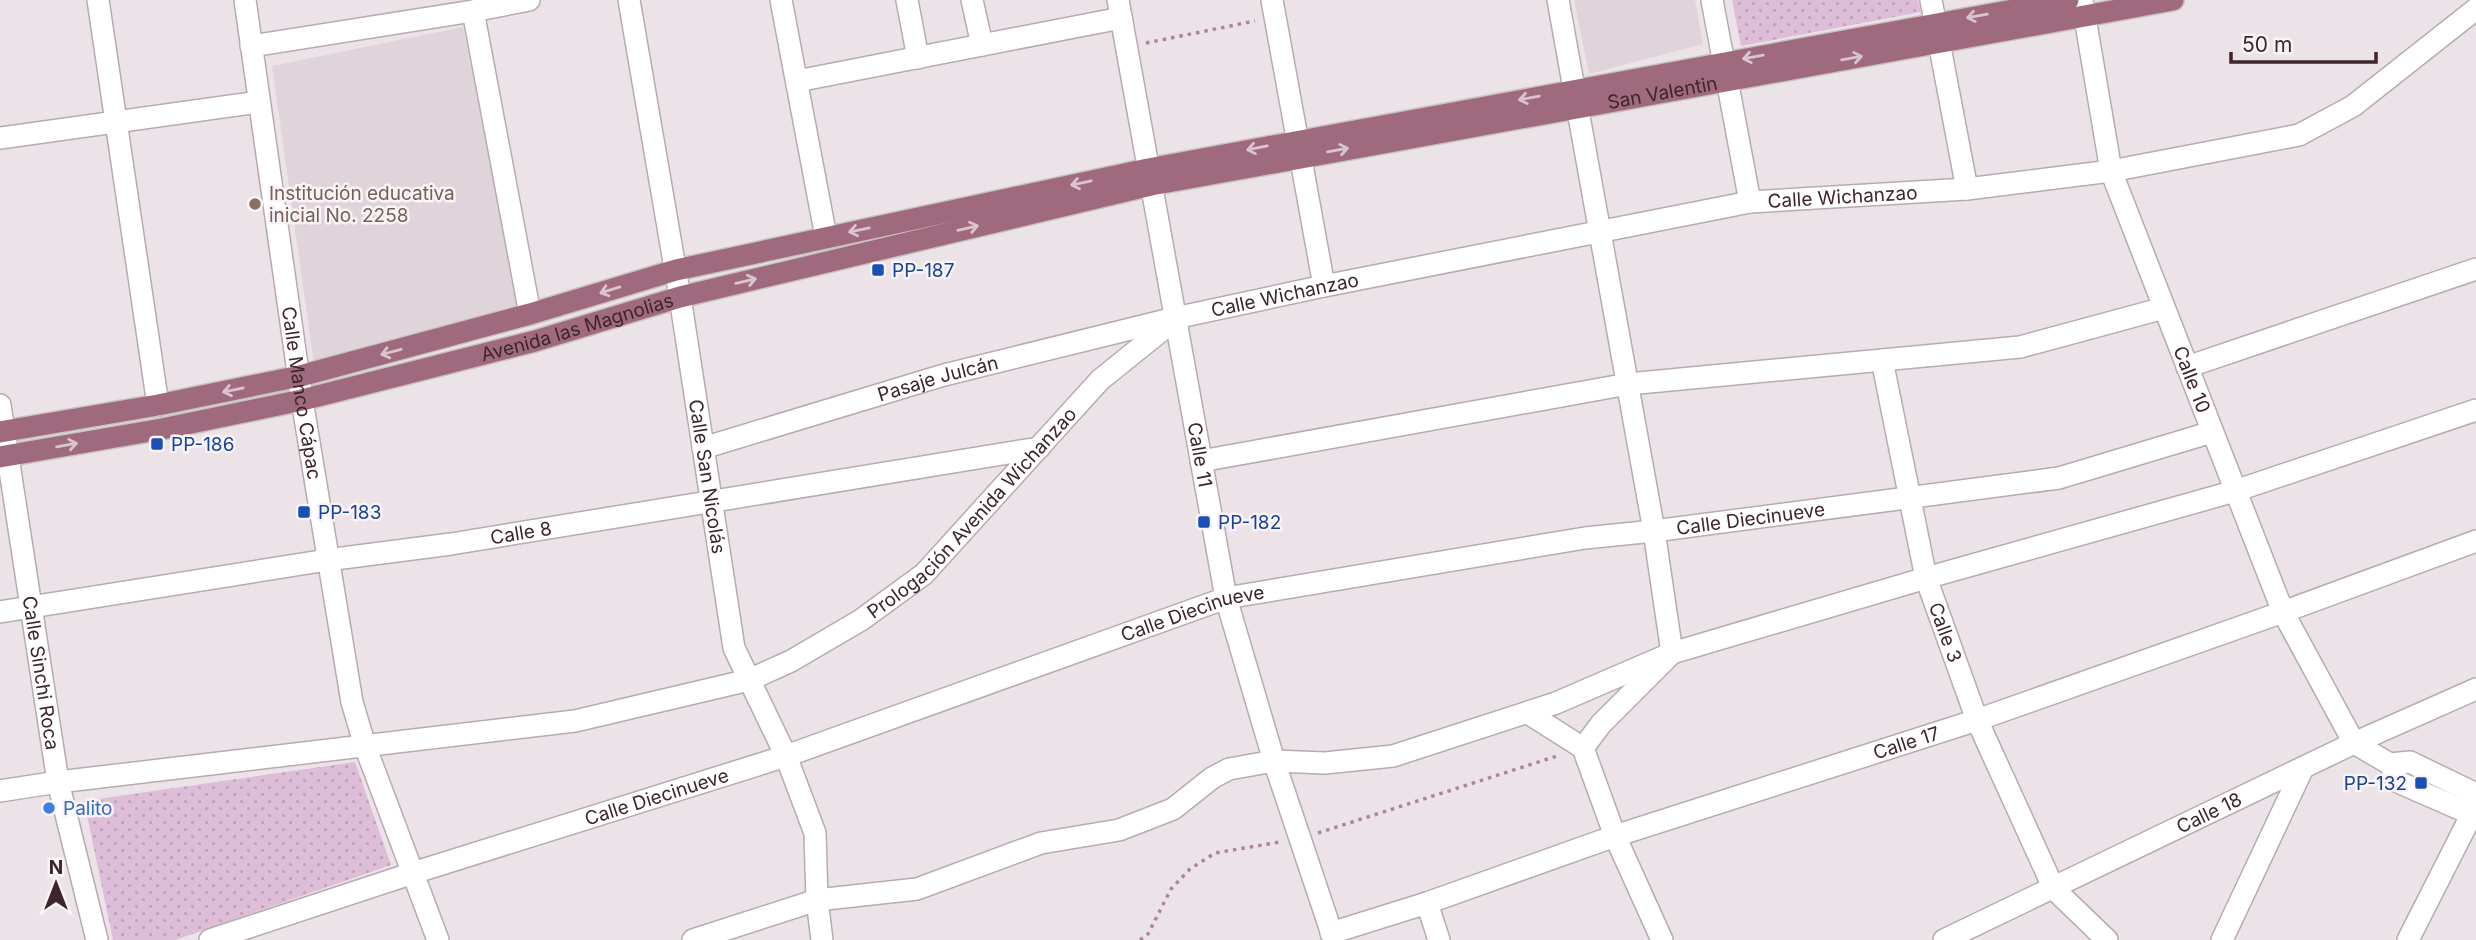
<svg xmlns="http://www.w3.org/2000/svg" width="2476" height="940" font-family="Inter,sans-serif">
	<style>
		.built { fill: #e0d4db }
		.park { fill: url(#park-dots) }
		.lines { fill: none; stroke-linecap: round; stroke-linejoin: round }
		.minor-casing { stroke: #b8aab0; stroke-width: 24 }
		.major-casing { stroke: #c9c2c4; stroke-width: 24 }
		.path { stroke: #af8597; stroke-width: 3.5; stroke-dasharray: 3.5 5; stroke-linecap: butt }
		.minor { stroke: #fff; stroke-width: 21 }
		.major { stroke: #a06a7e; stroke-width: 21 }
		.oneway { stroke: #dac4cd }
		.education-dot { fill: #8d6e63; stroke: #f9f4f7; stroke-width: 2.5 }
		.transit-dot { fill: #1a4fb4; stroke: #f9f4f7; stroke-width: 2.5 }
		.shop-dot { fill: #3f7fe0; stroke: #f9f4f7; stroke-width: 2.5 }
		.labels { text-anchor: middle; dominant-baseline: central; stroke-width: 5; stroke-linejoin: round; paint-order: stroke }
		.street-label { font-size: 19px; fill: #3d242d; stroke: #f9f4f7 }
		.education-label { font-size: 19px; fill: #785e54; stroke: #f9f4f7; text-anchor: start }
		.transit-label { font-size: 19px; fill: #164399; stroke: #f9f4f7; text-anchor: start }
		.shop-label { font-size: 19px; fill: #366cbe; stroke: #f9f4f7; text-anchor: start }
	</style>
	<defs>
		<pattern id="park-dots" width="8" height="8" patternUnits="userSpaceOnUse" patternTransform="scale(1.75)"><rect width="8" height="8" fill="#ddbdd8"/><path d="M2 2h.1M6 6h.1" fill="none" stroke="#bfa2ba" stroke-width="1.8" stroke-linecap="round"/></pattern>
	</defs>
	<rect width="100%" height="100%" fill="#ece3e8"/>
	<g class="built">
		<path d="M1574 0H1695L1703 44 1589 74Z"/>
		<path d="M463 27 520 304 314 363 272 66Z"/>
	</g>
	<g class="park">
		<path d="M1732 0H1918L1921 12 1741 46Z"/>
		<path d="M355 762 391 865 175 940H113L84 801Z"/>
	</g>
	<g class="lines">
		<g class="minor-casing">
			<g id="minor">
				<path d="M98 0 158 405"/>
				<path id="s1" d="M245 0 302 400 352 702 365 746 438 940"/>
				<path id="s2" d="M629 0 680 297 734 648 786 756 815 833 817 900 822 940"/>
				<path d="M781 0 826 237"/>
				<path d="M907 0 918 58"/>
				<path d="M972 0 982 45"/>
				<path id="s3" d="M1118 0 1226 598 1274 761 1334 940"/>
				<path d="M1272 0 1324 286"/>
				<path d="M1558 0 1654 531 1672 653 1601 724 1583 748"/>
				<path d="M1712 0 1750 202"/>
				<path d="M1931 0 1967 189"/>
				<path id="s4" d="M2082 0 2111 171 2283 612 2354 743"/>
				<path d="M473 11 530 314"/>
				<path d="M251 46 473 11 529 0"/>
				<path d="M797 81 1121 18"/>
				<path d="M0 138 259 102"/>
				<path id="s5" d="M1882 360 1926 578 1977 720 2054 889 2107 940"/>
				<path d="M2187 367 2476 269"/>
				<path id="s6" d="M0 405 58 782 97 940"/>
				<path id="s7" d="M703 448 944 375 1175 318 1324 286 1750 202 1967 189 2111 171 2299 135 2353 106 2476 9"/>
				<path d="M1201 461 1628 384 2020 347 2164 308"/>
				<path id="s8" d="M0 612 327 560 451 544 1039 448"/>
				<path d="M1528 713 1583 748 1615 836 1662 940"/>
				<path d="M2354 743 2390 764 2398 782 2476 816"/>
				<path d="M2390 764 2410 762 2476 794"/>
				<path id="s9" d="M0 791 58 782 575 721 749 680 791 661 861 620 924 574 1100 380 1172 322"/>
				<path d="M1427 903 1439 940"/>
				<path id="s10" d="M1331 933 1427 903 1615 836 1977 720 2283 612 2476 541"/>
				<path id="s11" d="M210 940 413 873 786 756 1226 598 1585 538 1654 531 2059 478 2212 432"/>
				<path d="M693 940 817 900 917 889 1041 843 1119 830 1173 809 1212 778 1229 769 1274 761 1325 763 1393 756 1556 703 1672 653 1926 578 2235 491 2476 410"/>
				<path id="s12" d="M1944 940 2354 743 2476 689"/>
				<path d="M2222 940 2303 768"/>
				<path d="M2408 940 2476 806"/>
			</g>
		</g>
		<g class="major-casing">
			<g id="major">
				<path d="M0 432 158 405 300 376 530 314 676 270 1148 169 2068 0"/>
				<path id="s13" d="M0 457 162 429 302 400 535 341 680 297 1151 185 2173 0"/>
			</g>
		</g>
		<g class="path">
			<path d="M1146 43 1255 21"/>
			<path d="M1318 833 1557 756"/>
			<path d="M1140 940 1148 934 1171 889 1190 869 1215 853 1280 842"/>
		</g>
		<use href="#minor" class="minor"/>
		<use href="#major" class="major"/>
	</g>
	<defs><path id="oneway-shaft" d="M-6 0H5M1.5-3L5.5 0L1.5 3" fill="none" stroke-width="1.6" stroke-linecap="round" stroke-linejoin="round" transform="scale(1.75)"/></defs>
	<g class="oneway">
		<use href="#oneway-shaft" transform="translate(1977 16) rotate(170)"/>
		<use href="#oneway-shaft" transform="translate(1753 57) rotate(170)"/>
		<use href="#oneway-shaft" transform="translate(1852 58) rotate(-10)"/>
		<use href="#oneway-shaft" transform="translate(1529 98) rotate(170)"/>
		<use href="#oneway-shaft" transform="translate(1257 148) rotate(169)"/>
		<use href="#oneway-shaft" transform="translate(1338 150) rotate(-10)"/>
		<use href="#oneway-shaft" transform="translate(1081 183) rotate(168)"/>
		<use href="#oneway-shaft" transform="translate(968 228) rotate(-13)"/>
		<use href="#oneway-shaft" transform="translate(859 230) rotate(168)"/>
		<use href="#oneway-shaft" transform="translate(746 281) rotate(-13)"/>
		<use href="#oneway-shaft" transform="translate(610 290) rotate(163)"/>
		<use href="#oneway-shaft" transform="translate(391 352) rotate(165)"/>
		<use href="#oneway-shaft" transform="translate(233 390) rotate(168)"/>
		<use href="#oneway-shaft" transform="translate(67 445) rotate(-10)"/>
	</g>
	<circle class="education-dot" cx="255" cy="204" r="7"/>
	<g class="transit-dot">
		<rect x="871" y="263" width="14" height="14" rx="3.5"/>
		<rect x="150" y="437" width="14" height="14" rx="3.5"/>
		<rect x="297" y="505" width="14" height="14" rx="3.5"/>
		<rect x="1197" y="515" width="14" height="14" rx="3.5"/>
		<rect x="2414" y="776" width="14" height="14" rx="3.5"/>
	</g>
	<circle class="shop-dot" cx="49" cy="808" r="7"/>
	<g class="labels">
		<g class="street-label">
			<text stroke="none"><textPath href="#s13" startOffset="1703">San Valentin</textPath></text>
			<text stroke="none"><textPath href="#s7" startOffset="1169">Calle Wichanzao</textPath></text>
			<text stroke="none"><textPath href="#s7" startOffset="602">Calle Wichanzao</textPath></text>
			<text stroke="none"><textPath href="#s13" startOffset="592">Avenida las Magnolias</textPath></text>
			<text stroke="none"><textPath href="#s7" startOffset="245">Pasaje Julcán</textPath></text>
			<text stroke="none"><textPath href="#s4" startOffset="397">Calle 10</textPath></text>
			<text stroke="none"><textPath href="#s1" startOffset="397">Calle Manco Cápac</textPath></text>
			<text stroke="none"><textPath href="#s3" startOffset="462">Calle 11</textPath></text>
			<text stroke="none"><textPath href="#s2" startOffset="483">Calle San Nicolás</textPath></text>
			<text stroke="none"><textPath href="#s9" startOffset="1040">Prologación Avenida Wichanzao</textPath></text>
			<text stroke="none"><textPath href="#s11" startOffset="1603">Calle Diecinueve</textPath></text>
			<text stroke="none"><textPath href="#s8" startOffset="527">Calle 8</textPath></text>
			<text stroke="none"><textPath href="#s11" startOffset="1036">Calle Diecinueve</textPath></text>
			<text stroke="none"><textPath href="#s5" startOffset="280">Calle 3</textPath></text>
			<text stroke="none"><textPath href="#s6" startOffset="271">Calle Sinchi Roca</textPath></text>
			<text stroke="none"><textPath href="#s10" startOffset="606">Calle 17</textPath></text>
			<text stroke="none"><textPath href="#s11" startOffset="469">Calle Diecinueve</textPath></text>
			<text stroke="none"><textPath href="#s12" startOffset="294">Calle 18</textPath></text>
		</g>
		<g class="education-label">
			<text x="269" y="193">Institución educativa<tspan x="269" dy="22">inicial No. 2258</tspan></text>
		</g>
		<g class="transit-label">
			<text x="892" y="270">PP-187</text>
			<text x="171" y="444">PP-186</text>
			<text x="318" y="512">PP-183</text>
			<text x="1218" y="522">PP-182</text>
			<text x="2407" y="783" text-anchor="end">PP-132</text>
		</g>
		<g class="shop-label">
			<text x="63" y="808">Palito</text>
		</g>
	</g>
	<g transform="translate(56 884)" stroke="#f9f4f7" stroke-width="5" paint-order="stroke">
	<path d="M0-5L12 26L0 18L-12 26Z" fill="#3d242d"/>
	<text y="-10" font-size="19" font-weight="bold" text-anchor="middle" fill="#3d242d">N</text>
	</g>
	<path d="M2231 52v10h145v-10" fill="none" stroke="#3d242d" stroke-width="3.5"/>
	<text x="2242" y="52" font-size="21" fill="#3d242d" stroke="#f9f4f7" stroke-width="5" paint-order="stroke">50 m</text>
</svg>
